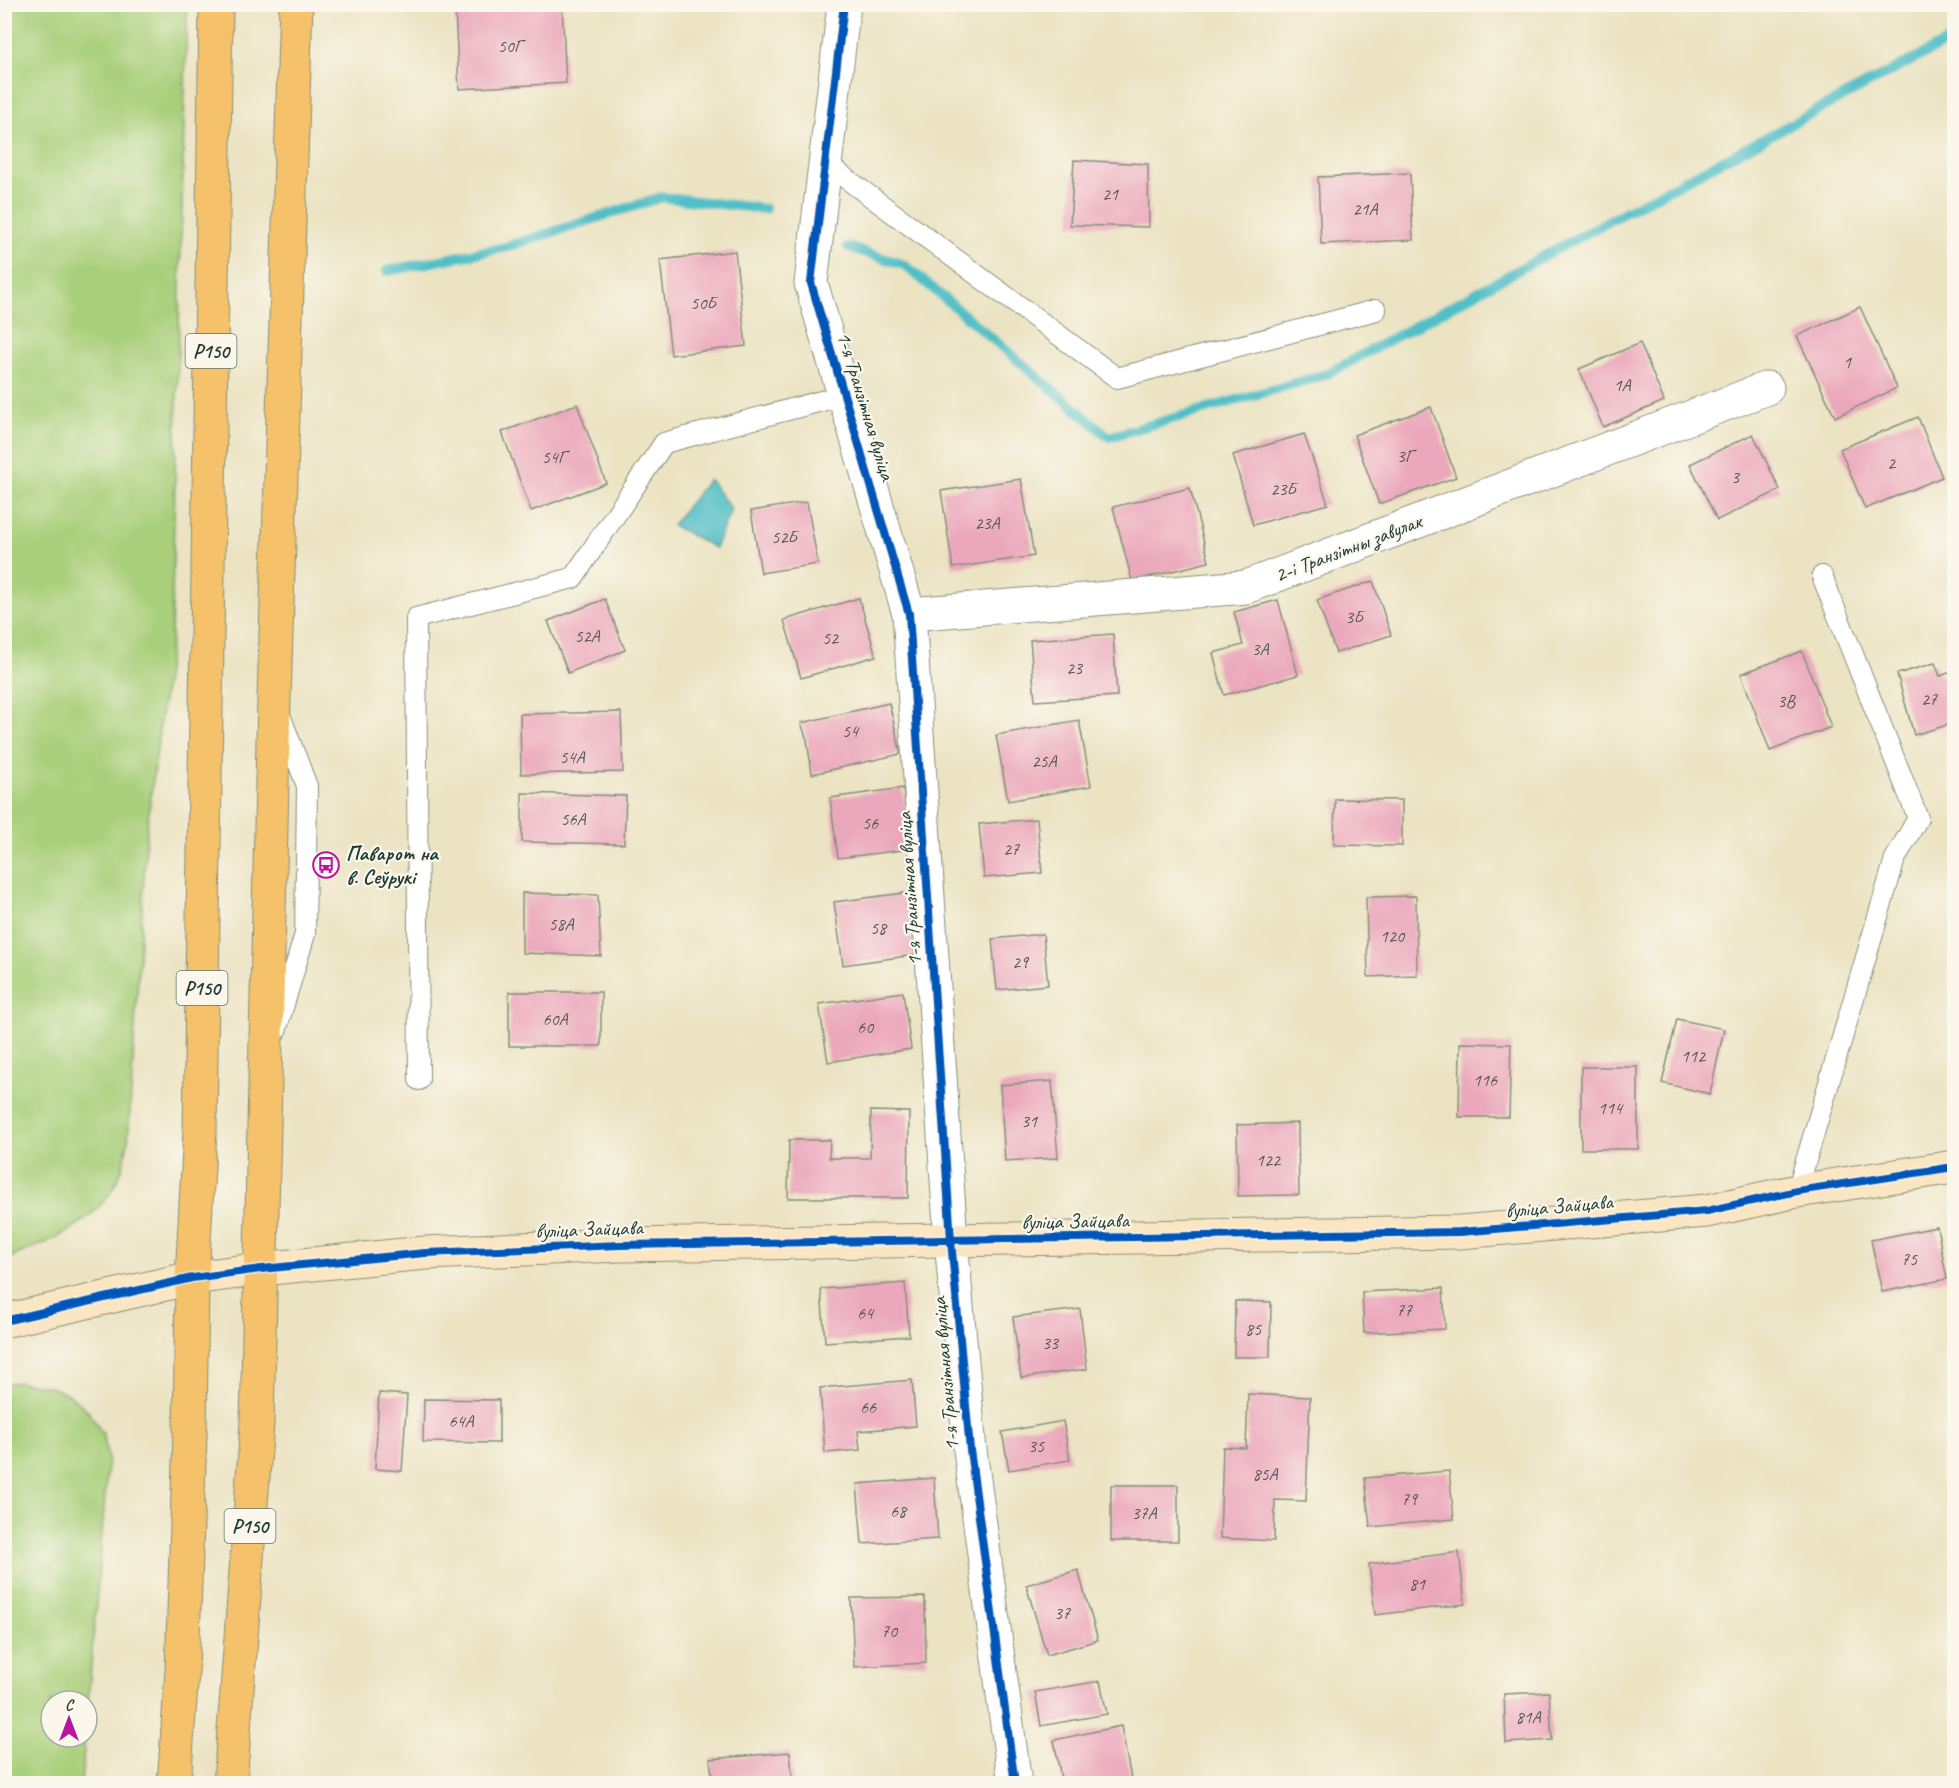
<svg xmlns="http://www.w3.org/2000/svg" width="1959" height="1788" font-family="Caveat,sans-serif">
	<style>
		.green { fill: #a9cf7a; stroke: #648657; stroke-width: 1.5 }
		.water { fill: #51bfc7; stroke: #387e7e; stroke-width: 1.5 }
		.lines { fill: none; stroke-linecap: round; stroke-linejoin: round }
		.stream { stroke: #51bfc7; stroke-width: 10 }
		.building { fill: #eba8bc }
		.lane-casing { stroke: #85907b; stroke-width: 22 }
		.street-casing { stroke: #85907b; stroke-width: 35 }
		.secondary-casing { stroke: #85907b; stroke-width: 35 }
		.primary-casing { stroke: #85907b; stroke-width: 35 }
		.lane { stroke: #fff; stroke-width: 20 }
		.street { stroke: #fff; stroke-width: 33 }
		.secondary { stroke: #fbe6c4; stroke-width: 33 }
		.primary { stroke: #f5c16b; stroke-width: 33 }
		.cycleway-casing { stroke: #fbf7ec; stroke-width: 11 }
		.cycleway { stroke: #0057b8; stroke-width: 8 }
		.labels { text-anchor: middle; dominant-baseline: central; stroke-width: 4.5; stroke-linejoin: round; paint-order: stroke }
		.number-label { font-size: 18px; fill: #525856 }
		.shield { fill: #fbf7ec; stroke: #61756b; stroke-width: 1.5 }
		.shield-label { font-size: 20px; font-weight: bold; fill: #1f3d34 }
		.street-label { font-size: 21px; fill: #1f3d34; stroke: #fbf7ec }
		.poi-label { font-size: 21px; font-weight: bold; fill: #1f3d34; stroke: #fbf7ec; text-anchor: start }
	</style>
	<rect width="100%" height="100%" fill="#fbf7ec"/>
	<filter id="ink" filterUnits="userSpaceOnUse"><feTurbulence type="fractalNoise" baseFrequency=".0167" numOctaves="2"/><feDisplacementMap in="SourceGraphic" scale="12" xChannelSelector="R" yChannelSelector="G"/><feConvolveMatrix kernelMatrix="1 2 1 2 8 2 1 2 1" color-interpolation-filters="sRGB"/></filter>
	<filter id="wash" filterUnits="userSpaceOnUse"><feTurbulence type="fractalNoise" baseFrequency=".008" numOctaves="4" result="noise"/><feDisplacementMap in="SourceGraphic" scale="24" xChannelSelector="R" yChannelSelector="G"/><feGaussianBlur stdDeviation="1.35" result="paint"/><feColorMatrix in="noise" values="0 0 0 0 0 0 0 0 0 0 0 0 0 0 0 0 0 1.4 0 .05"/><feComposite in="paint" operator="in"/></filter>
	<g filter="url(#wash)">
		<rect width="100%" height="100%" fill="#ebe3c2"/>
		<g class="green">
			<path d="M5 4 187 5 171 639 147 825 128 1142C126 1151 125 1160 122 1169 104 1221 52 1242 5 1259Z"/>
			<path d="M17 1382 47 1386 70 1395 88 1411 103 1434 108 1459 87 1714V1701H51V1737H85L81 1783H5L4 1384Z"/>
		</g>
		<path class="water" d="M709 479 731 509 715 548 672 525Z"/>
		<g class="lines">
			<g class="stream">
				<path d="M848 247 905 265 1109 437 1327 374 1612 219 1954 38"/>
				<path d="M387 271 506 247 662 197 765 209"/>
			</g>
		</g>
		<g id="blocks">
			<g class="building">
				<path d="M527 4H562L566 83 459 89 455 9Z"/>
				<path d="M1074 160 1148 164 1149 227 1070 225Z"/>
				<path d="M1410 173 1413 240 1321 244 1318 177Z"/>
				<path d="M735 251 746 346 671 355 660 260Z"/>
				<path d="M1860 307 1897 388 1835 417 1797 336Z"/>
				<path d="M1640 343 1664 401 1603 427 1579 369Z"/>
				<path d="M577 404 606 483 531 511 502 432Z"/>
				<path d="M1431 407 1456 477 1379 504 1354 435Z"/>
				<path d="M1918 417 1942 477 1865 509 1840 449Z"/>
				<path d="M1304 434 1328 504 1253 525 1233 455Z"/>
				<path d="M1753 434 1780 490 1717 520 1690 464Z"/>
				<path d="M1021 479 1034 556 953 568 941 491Z"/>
				<path d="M1190 488 1209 562 1132 581 1113 507Z"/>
				<path d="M807 502 818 564 761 573 751 511Z"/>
				<path d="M1373 581 1391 635 1336 653 1317 600Z"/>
				<path d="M859 598 876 656 801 678 784 620Z"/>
				<path d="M605 599 625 650 568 673 548 621Z"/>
				<path d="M1278 600 1298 675 1224 695 1213 653 1243 645 1234 612Z"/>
				<path d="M1113 634 1117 696 1035 701 1030 640Z"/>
				<path d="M1802 651 1831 727 1770 751 1741 674Z"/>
				<path d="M1935 663 1940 676 1954 671V723L1914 735 1897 674Z"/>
				<path d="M889 703 901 754 812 774 807 740 801 723Z"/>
				<path d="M621 712 623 772 521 774 520 714Z"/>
				<path d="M1079 720 1091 786 1008 801 996 735Z"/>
				<path d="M903 788 911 849 838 858 830 798Z"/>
				<path d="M522 793 626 796 624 844 522 842Z"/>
				<path d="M1335 799 1402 800V846L1334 845Z"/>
				<path d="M1037 819 1042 873 984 878 979 824Z"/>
				<path d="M912 892 921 954 843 965 834 902Z"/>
				<path d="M522 893 598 895 601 956 522 953Z"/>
				<path d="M1416 896 1417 975 1368 977 1366 897Z"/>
				<path d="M1043 934 1048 985 997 990 992 939Z"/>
				<rect x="509" y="992" width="92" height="54"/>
				<path d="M903 992 911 1049 828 1062 819 1004Z"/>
				<path d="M1677 1019 1724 1029 1710 1094 1662 1083Z"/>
				<path d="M1460 1043 1511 1044 1509 1117H1459Z"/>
				<rect x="1581" y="1067" width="57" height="82"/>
				<path d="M1052 1081 1058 1158 1005 1161 1000 1085Z"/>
				<path d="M871 1111 909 1112 908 1198H788L789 1140H830L829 1158H870Z"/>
				<path d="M1298 1123 1299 1195 1238 1196 1237 1125Z"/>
				<path d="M1937 1227 1947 1279 1882 1292 1871 1240Z"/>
				<path d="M905 1283 909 1336 825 1342 821 1289Z"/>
				<path d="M1443 1288 1445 1329 1364 1333 1362 1292Z"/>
				<path d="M1235 1301 1271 1302 1270 1357H1234Z"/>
				<path d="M1080 1309 1087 1369 1021 1378 1013 1317Z"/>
				<path d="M912 1380 916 1426 858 1431 860 1450 825 1453 820 1388Z"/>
				<path d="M379 1393 407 1395 402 1471 375 1469Z"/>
				<path d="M1248 1394 1310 1397 1306 1501 1275 1500 1274 1541 1220 1538 1223 1447 1246 1448Z"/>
				<path d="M424 1399 499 1400V1443L423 1442Z"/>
				<path d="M1063 1421 1070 1460 1009 1470 1002 1432Z"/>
				<path d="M1449 1471 1454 1519 1370 1527 1365 1478Z"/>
				<path d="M934 1478 938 1539 862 1544 857 1484Z"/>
				<rect x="1111" y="1485" width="67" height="56"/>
				<path d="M1459 1552 1465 1604 1375 1615 1369 1564Z"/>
				<path d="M1078 1570 1098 1640 1047 1655 1026 1585Z"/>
				<path d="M925 1597 926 1663 854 1667 851 1598Z"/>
				<path d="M1100 1681 1107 1714 1041 1726 1035 1692Z"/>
				<path d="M1549 1692 1552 1740 1506 1743 1504 1694Z"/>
				<path d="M1121 1726 1132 1784H1062L1054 1740Z"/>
				<path d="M790 1752 793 1784H713L710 1759Z"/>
				<path d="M531 1780 532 1784H511L510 1782Z"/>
			</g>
		</g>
	</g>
	<g filter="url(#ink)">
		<use href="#blocks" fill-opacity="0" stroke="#85907b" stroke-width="1.5"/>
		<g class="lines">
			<g class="lane-casing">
				<g id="lane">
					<path d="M825 163 1117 378 1376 310"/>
					<path d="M276 1031 305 934 306 865 307 786 280 715"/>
					<path d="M419 1080 416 618 573 578 664 443 844 395"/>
					<path d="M1797 1191 1895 859 1918 818 1822 576"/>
				</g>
			</g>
			<g class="street-casing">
				<g id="street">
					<path d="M844 4 811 283 909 614 951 1240 970 1450 1015 1784"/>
					<path d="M909 614 1246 587 1767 388"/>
				</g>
			</g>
			<g class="secondary-casing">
				<path id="secondary" d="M4 1321 192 1278 261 1269 425 1253 620 1245 1460 1232 1707 1211 1797 1191 1954 1167"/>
			</g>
			<g class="primary-casing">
				<g id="primary">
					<path d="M174 1784 182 1671 190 1434 192 1278 200 1131 216 4"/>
					<path d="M230 1784 257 1424 274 698 296 4"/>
				</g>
			</g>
			<use href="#lane" class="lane"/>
			<use href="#street" class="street"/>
			<use href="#secondary" class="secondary"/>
			<use href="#primary" class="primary"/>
			<g class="cycleway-casing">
				<g id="cycleway">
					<path d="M844 4 811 283 909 614 951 1240 970 1450 1015 1784"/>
					<path d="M4 1321 192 1278 261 1269 425 1253 620 1245 1460 1232 1707 1211 1797 1191 1954 1167"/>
				</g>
			</g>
			<use href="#cycleway" class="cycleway"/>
		</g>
	</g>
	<defs>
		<g id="bus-ring" transform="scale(1.35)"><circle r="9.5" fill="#fbf7ec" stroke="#b5179e" stroke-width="1.5"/><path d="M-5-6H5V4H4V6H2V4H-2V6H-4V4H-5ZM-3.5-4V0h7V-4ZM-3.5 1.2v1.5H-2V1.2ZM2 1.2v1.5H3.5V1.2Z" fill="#b5179e"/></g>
	</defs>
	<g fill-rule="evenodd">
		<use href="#bus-ring" x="326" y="865"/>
	</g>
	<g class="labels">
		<g class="number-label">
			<text x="510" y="46">50Г</text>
			<text x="1110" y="194">21</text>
			<text x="1365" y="209">21А</text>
			<text x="703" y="303">50Б</text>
			<text x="1847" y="362">1</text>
			<text x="1622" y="385">1А</text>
			<text x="1405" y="456">3Г</text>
			<text x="554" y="457">54Г</text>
			<text x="1891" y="463">2</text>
			<text x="1735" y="477">3</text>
			<text x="1283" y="489">23Б</text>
			<text x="987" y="523">23А</text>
			<text x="784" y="537">52Б</text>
			<text x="1354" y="617">3Б</text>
			<text x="587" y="636">52А</text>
			<text x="830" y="638">52</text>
			<text x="1260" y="649">3А</text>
			<text x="1074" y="668">23</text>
			<text x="1929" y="699">27</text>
			<text x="1786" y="701">3В</text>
			<text x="850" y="731">54</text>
			<text x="572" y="757">54А</text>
			<text x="1044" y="761">25А</text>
			<text x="573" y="819">56А</text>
			<text x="870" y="823">56</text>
			<text x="1011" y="849">27</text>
			<text x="561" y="924">58А</text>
			<text x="878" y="928">58</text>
			<text x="1392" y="936">120</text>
			<text x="1020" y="962">29</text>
			<text x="555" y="1019">60А</text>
			<text x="865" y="1027">60</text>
			<text x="1693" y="1056">112</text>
			<text x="1485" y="1080">116</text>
			<text x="1610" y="1108">114</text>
			<text x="1029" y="1121">31</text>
			<text x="1268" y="1160">122</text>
			<text x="1909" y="1259">75</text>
			<text x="1404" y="1310">77</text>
			<text x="865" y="1313">64</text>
			<text x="1253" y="1329">85</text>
			<text x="1050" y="1343">33</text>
			<text x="868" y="1407">66</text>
			<text x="461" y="1421">64А</text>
			<text x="1036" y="1446">35</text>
			<text x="1265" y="1474">85А</text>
			<text x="1409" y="1499">79</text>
			<text x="898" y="1511">68</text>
			<text x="1144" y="1513">37А</text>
			<text x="1417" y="1584">81</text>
			<text x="1062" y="1613">37</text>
			<text x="889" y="1631">70</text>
			<text x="1528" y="1717">81А</text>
		</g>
		<g class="shield">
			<rect x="185.5" y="334" width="51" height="34" rx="4.5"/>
			<rect x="176.5" y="971" width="51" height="34" rx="4.5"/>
			<rect x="224.5" y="1509" width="51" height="34" rx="4.5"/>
		</g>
		<g class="shield-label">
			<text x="211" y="351">Р150</text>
			<text x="202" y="988">Р150</text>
			<text x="250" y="1526">Р150</text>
		</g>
		<g class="street-label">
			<text transform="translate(866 406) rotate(73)">1-я Транзітная вуліца</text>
			<text transform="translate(1348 548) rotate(-21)">2-і Транзітны завулак</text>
			<text transform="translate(909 889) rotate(-94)">1-я Транзітная вуліца</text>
			<text transform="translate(1559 1206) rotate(-5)">вуліца Зайцава</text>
			<text transform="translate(1075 1221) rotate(-1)">вуліца Зайцава</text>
			<text transform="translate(589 1229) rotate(-2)">вуліца Зайцава</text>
			<text transform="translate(945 1374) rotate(-95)">1-я Транзітная вуліца</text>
		</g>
		<g class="poi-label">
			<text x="346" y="853">Паварот на<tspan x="346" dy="24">в. Сеўрукі</tspan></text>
		</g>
	</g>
	<rect width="1959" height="1788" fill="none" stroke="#fbf7ec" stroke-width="24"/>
	<g transform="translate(69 1719)"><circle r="28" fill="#fbf7ec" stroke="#a3ada2" stroke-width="1.5"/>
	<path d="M0-4.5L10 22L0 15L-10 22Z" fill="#b5179e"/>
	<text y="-9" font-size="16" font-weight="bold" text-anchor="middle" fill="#1f3d34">С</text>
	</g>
</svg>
